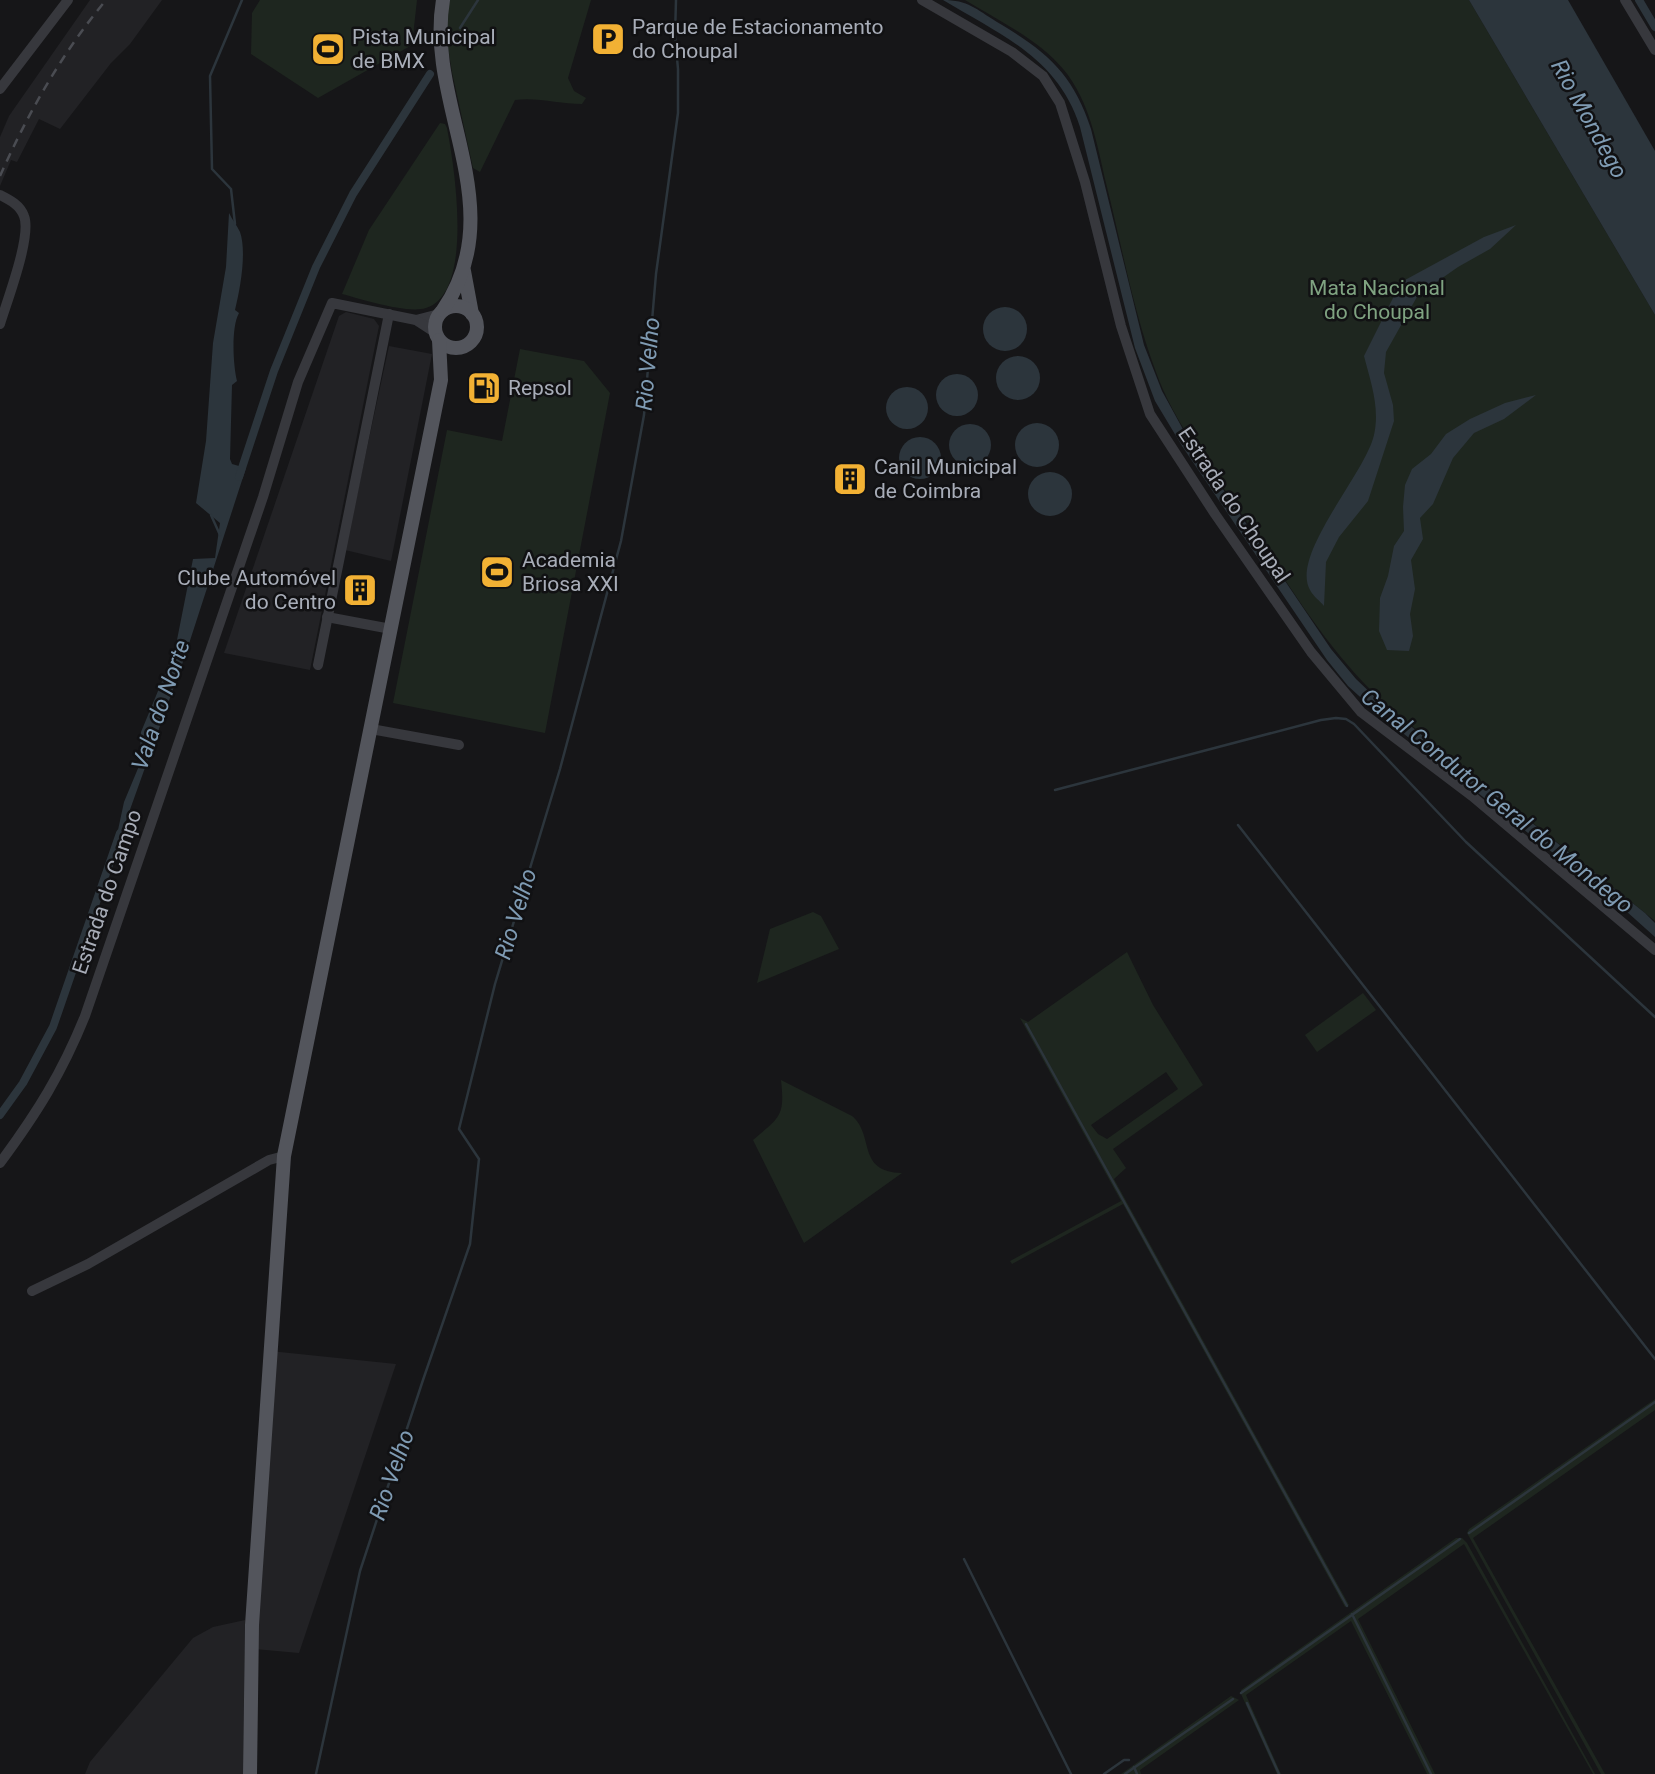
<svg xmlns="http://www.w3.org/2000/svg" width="1655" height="1774" font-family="Roboto,sans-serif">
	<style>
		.built { fill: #222225 }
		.green { fill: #1e261f; fill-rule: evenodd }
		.water { fill: #2c353c }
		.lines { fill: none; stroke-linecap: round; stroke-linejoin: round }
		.stream { stroke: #2c353c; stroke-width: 2.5 }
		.canal { stroke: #2c353c; stroke-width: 8 }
		.minor { stroke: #37383d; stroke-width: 10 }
		.primary { stroke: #53555c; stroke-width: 14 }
		.rail { stroke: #4a4c52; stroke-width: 2.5; stroke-dasharray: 9 7; stroke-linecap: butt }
		.labels { text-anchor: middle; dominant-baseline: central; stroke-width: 5; stroke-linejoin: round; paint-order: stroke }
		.poi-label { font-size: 21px; fill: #a8adb8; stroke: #111113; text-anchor: start }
		.park-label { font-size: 21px; fill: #7fa381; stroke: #111113 }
		.street-label { font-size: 21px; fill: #a8adb8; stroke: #111113 }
		.water-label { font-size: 23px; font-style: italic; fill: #7f9bb3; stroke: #111113 }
	</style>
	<rect width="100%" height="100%" fill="#161618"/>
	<g class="built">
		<path d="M90 0H162L130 44 111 63 60 129 39 119 17 162 11 160 0 186V137L9 116Z"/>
		<path d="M346 312 374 319 379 326 310 670 224 653 339 316Z"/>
		<path d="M389 346 432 354 391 561 345 550Z"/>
		<path d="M270 1351 396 1364 299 1653 255 1649Z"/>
		<path d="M245 1620 243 1774H85L90 1762 193 1638 213 1627Z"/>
	</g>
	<g class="green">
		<path d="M260 0H417L412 45 318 98 251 54 252 13Z"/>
		<path d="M449 0H591L568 78 574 91 586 98 582 104C560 104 537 97 515 100L480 172 473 168 452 72 446 35Z"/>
		<path d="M965 0H1469L1655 315V921L1391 709C1329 655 1288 583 1243 516 1212 470 1175 425 1156 372 1133 311 1122 246 1106 183 1097 144 1090 102 1064 70 1038 39 999 21 965 0Z"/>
		<path d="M440 123 445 124 447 128C454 164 475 293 426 308 407 314 361 299 342 294L369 230Z"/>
		<path d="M520 349 584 361 610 393 545 733 393 703 447 430 502 441Z"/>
		<path d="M813 912 821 916 839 949 757 983 770 929Z"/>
		<path d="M1127 952 1153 1005 1203 1085 1113 1149 1126 1168 1114 1179 1349 1605 1345 1607 1123 1204 1012 1264 1010 1261 1121 1201 1020 1018 1028 1022ZM1166 1072 1178 1089 1107 1139 1098 1134 1091 1125Z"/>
		<path d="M1363 993 1376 1010 1317 1052 1305 1035Z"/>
		<path d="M781 1080 852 1116C875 1135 856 1172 902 1173L804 1243 753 1140C780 1117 785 1117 781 1080Z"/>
		<path d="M1655 1399V1410L1473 1538 1605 1774H1601L1467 1533 1469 1529Z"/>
		<path d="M1456 1538H1462L1467 1543 1595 1774H1593L1464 1544 1358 1619 1435 1774H1427L1351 1621 1246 1695 1281 1774H1277L1241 1694V1690Z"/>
		<path d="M1231 1696 1239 1700 1140 1770 1141 1774H1121Z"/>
	</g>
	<g class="water">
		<path d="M943 0C968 0 976 9 997 22 1046 51 1073 73 1091 129L1144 345 1162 391 1185 433 1331 649 1356 679 1378 700 1645 913 1655 923V937L1626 911 1379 714 1348 686 1327 660 1182 446 1155 401 1135 348 1080 127C1058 58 1001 35 943 0Z"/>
		<path d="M1469 0H1568L1655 151V315Z"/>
		<path d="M229 213C232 219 237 226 240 232 247 252 240 290 235 310L239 313C231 327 233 365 237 381L232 385 230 459 232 464 246 468 185 656 122 832 118 830 124 802 139 766 141 732 175 650 193 559 215 558 220 523 196 503 206 441 213 343 226 267Z"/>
		<path d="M1516 225 1490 249 1458 267 1418 295 1386 352 1384 373 1393 405 1394 421 1368 501 1339 537 1326 562 1324 606C1320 601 1313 596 1310 590 1290 555 1365 474 1374 435 1380 408 1371 383 1364 356L1396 292 1405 280 1484 237Z"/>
		<circle cx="1005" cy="329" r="22"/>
		<circle cx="1018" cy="378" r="22"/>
		<circle cx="957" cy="395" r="21"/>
		<circle cx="907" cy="408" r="21"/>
		<path d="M1536 395 1504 419 1474 433 1453 458 1433 504 1420 518 1423 539 1411 560 1415 589 1410 614 1413 636 1409 651 1387 650 1379 631 1380 598 1388 576 1394 546 1404 531 1403 507 1405 485 1412 469 1431 454 1446 434 1470 419 1505 403Z"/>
		<circle cx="1037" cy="445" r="22"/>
		<circle cx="970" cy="445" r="21"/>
		<circle cx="920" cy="458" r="21"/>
		<circle cx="1050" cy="494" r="22"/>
	</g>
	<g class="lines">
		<g class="stream">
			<path d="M460 28 478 0"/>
			<path d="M235 224 231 189 212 169 210 76 242 0"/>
			<path d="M211 515 220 535"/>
			<path d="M1055 790 1321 720 1336 718 1346 719 1354 724 1466 842 1655 1017"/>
			<path d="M1238 825 1655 1359"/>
			<path d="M1026 1024 1347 1606"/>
			<path d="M1469 1533 1655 1402"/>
			<path d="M964 1559 1071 1774"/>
			<path d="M1352 1614 1431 1774"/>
			<path d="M1241 1693 1460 1539"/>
			<path d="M1247 1703 1279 1774"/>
			<path d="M1134 1767 1137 1774"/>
			<path d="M316 1774 360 1571 423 1380 470 1244 479 1159 459 1129 495 984 560 769 621 541 644 415 656 274 678 113V69L675 36 676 0"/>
			<path d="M1104 1774 1124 1760H1129"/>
			<path d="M1125 1774 1233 1699"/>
		</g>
		<g class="canal">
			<path d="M1639 0 1655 27"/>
			<path d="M239 477 274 371 316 267 353 194 430 74"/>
			<path d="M0 1115 23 1083 53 1027 120 833"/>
		</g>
		<g class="minor">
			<path d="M922 0 1012 52 1043 76 1060 103 1085 182 1121 326 1150 414 1215 514 1311 652 1361 712 1472 796 1655 950"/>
			<path d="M1625 0 1655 50"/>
			<path d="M0 89 68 0"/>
			<path d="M0 195C10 200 20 205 24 216 32 236 7 301 0 324"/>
			<path d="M416 320 439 314"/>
			<path d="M327 617 391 629"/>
			<path d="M318 665 389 314"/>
			<path d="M371 729 459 745"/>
			<path d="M0 1163C37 1113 62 1073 85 1016L263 497 298 382 332 303 416 320 436 333"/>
			<path d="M32 1291 88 1264 269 1160 284 1156"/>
		</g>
		<g class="primary">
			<path d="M464 271 472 314"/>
			<circle cx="456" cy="327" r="21"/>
			<path d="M443 310C513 207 425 105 443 0"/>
			<path d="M250 1774 252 1625 284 1156 441 380 439 340"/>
		</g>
		<path class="rail" d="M0 176C28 113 62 53 106 0"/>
	</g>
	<defs>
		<g id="parking-square" transform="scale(1.75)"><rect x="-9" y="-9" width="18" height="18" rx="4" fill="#f2b134" stroke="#111113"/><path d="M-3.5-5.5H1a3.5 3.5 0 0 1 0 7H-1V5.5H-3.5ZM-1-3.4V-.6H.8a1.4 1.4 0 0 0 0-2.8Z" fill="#111"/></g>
		<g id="stadium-square" transform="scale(1.75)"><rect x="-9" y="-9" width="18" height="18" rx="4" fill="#f2b134" stroke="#111113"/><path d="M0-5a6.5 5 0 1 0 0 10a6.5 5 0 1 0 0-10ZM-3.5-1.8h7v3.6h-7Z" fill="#111"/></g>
		<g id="fuel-square" transform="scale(1.75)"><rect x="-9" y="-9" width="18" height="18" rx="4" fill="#f2b134" stroke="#111113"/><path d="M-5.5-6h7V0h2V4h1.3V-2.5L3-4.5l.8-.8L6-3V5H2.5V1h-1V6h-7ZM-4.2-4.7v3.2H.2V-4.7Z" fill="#111"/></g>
		<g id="building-square" transform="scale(1.75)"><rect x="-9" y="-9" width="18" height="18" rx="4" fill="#f2b134" stroke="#111113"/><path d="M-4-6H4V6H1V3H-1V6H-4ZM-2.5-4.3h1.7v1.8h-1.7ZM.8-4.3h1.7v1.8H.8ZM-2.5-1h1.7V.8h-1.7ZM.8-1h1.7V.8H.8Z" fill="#111"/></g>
	</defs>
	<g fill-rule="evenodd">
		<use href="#parking-square" x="608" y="39"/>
		<use href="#stadium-square" x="328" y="49"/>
		<use href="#fuel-square" x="484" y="388"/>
		<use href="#building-square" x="850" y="479"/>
		<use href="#stadium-square" x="497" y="572"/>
		<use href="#building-square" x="360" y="590"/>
	</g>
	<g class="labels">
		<g class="poi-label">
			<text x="632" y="27">Parque de Estacionamento<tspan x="632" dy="24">do Choupal</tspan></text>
			<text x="352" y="37">Pista Municipal<tspan x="352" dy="24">de BMX</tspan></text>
			<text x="508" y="388">Repsol</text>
			<text x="874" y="467">Canil Municipal<tspan x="874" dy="24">de Coimbra</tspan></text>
			<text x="522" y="560">Academia<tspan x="522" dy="24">Briosa XXI</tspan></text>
			<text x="336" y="578" text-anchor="end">Clube Automóvel<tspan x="336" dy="24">do Centro</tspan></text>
		</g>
		<g class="park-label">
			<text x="1377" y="288">Mata Nacional<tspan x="1377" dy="24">do Choupal</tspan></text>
		</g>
		<g class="street-label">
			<text transform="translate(1234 505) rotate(56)">Estrada do Choupal</text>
			<text transform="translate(107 892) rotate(-71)">Estrada do Campo</text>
		</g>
		<g class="water-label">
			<text transform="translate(1589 119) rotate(61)">Rio Mondego</text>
			<text transform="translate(648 364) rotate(-85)">Rio Velho</text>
			<text transform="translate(161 705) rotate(-71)">Vala do Norte</text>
			<text transform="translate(1497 801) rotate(39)">Canal Condutor Geral do Mondego</text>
			<text transform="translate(516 914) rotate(-73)">Rio Velho</text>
			<text transform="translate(392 1475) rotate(-71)">Rio Velho</text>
		</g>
	</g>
</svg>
